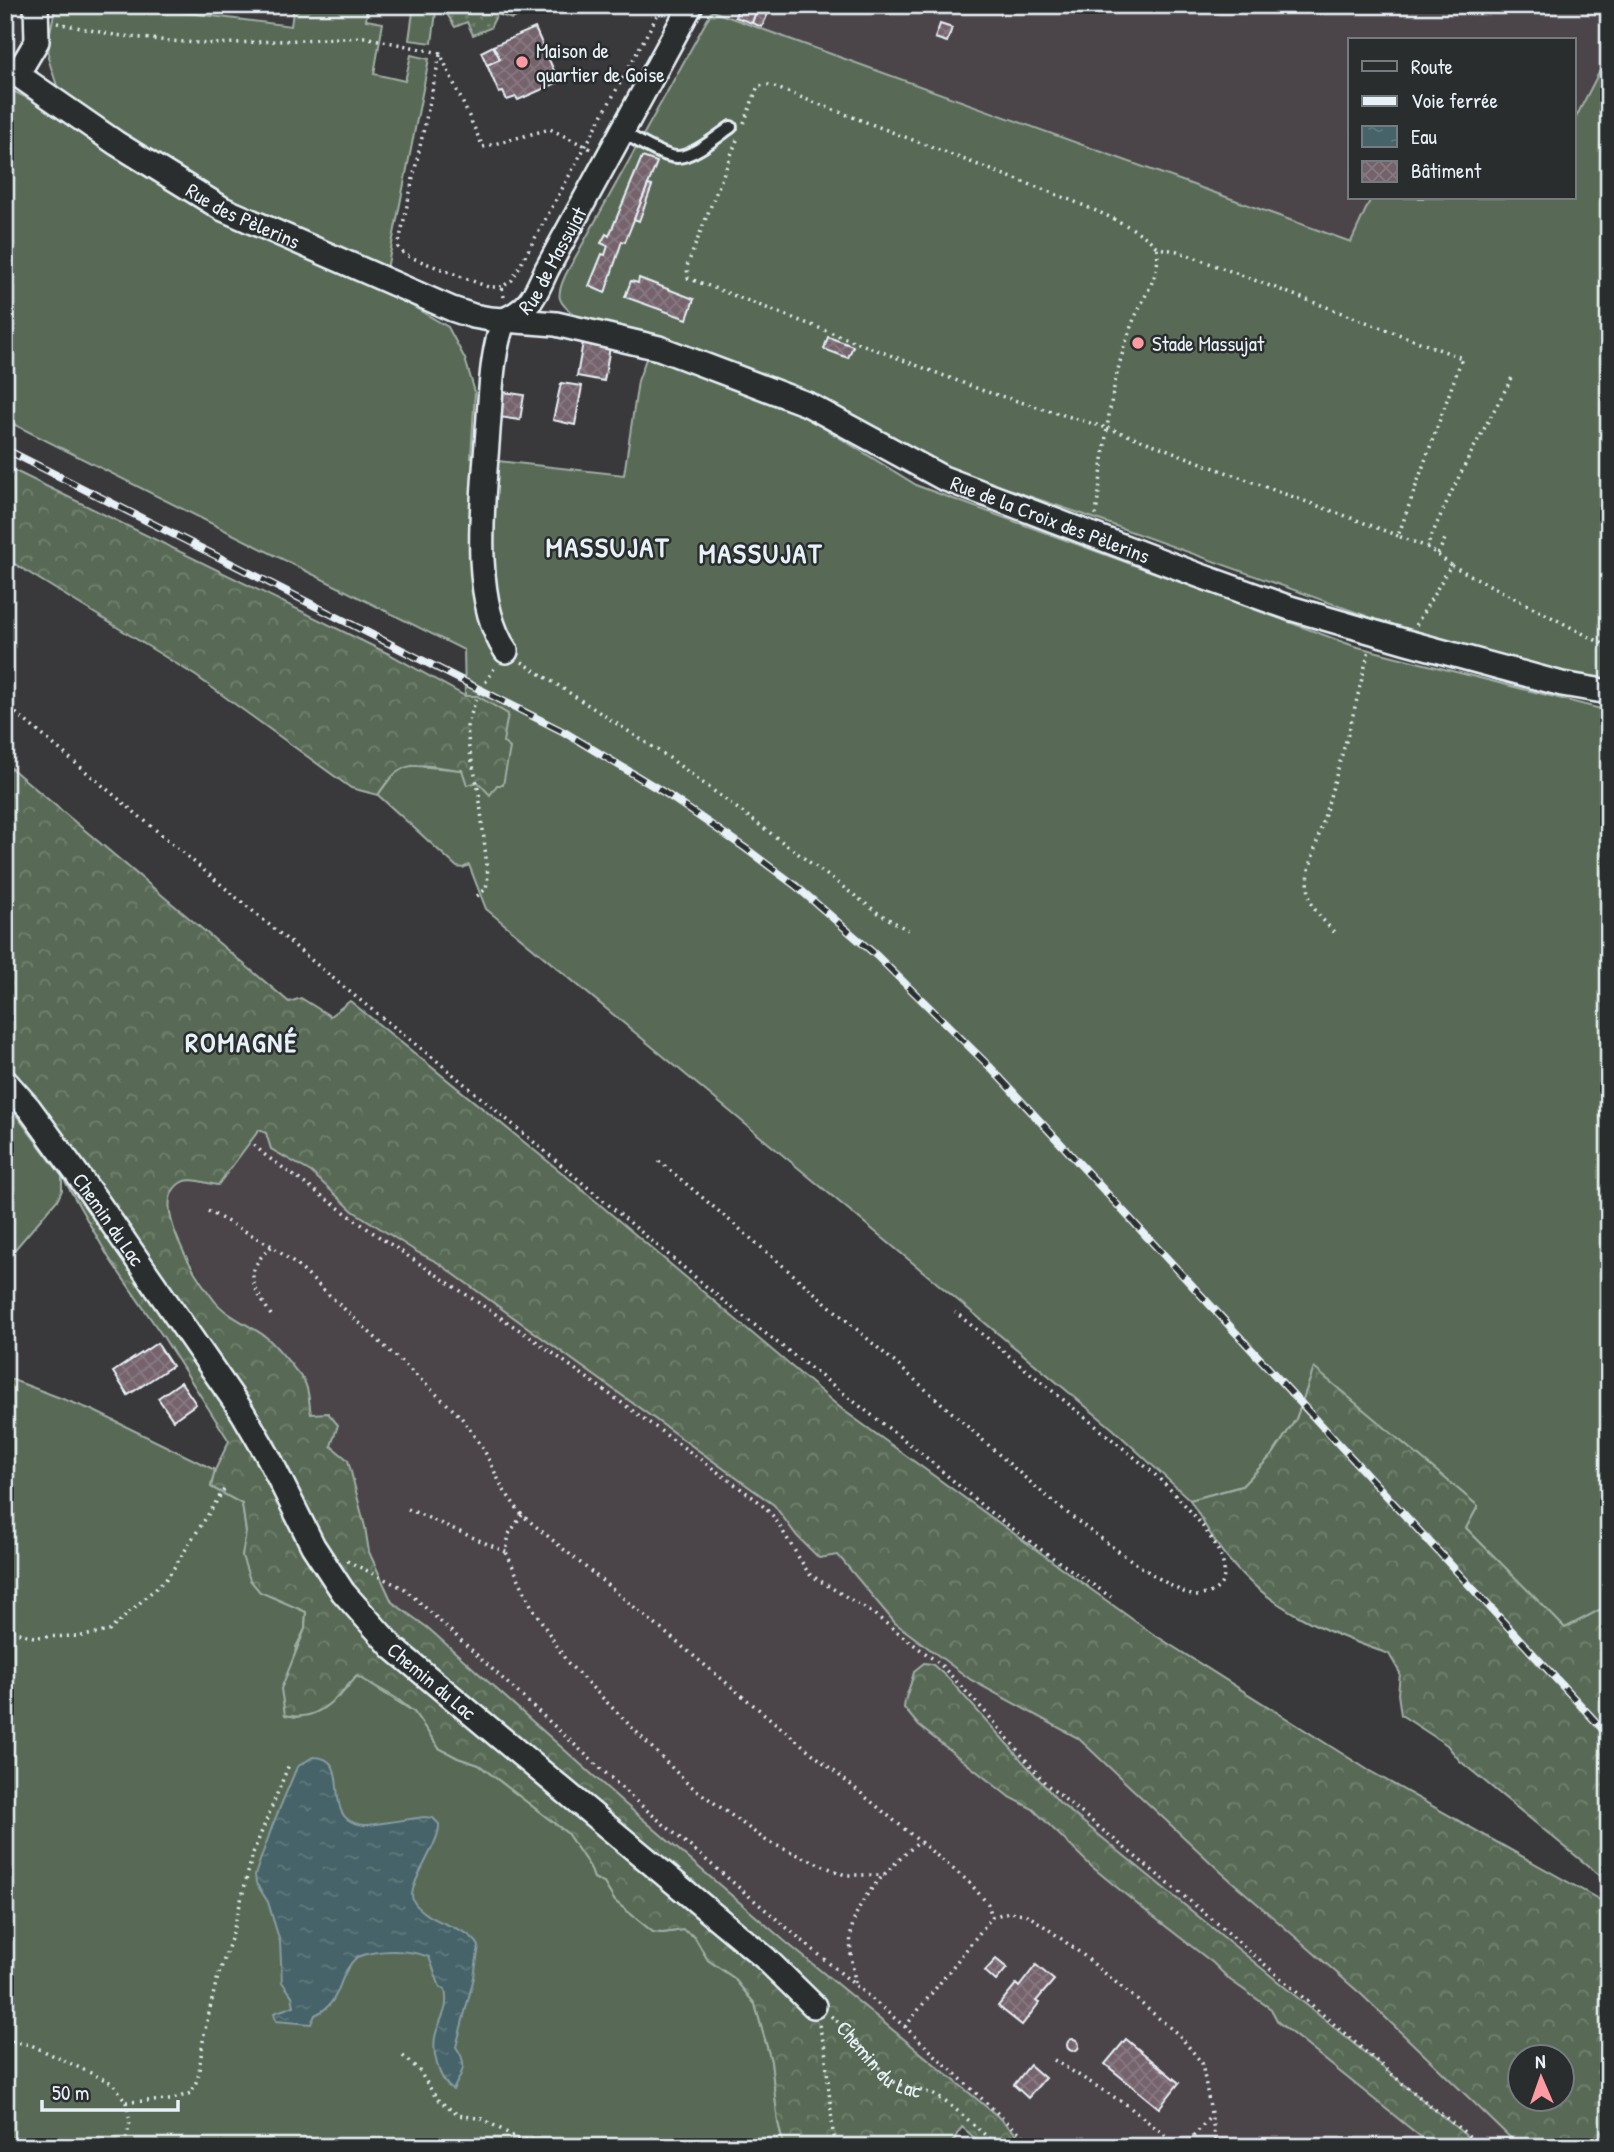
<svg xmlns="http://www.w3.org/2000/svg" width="1614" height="2152" font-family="'Patrick Hand',sans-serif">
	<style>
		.built { fill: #4b4549; fill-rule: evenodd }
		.grass { fill: #596b55; stroke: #a0aea6; stroke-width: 2 }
		.forest { fill: url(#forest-crowns); stroke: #a0aea6; stroke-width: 2; fill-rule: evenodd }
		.park { fill: url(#park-dots); stroke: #a0aea6; stroke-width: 2 }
		.water { fill: url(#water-ripples); stroke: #869ca2; stroke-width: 2 }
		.building { fill: url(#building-cross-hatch); stroke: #e8f1f8; stroke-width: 2 }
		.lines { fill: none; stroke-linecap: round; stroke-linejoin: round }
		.lane-casing { stroke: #e8f1f8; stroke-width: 16 }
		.street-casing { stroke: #e8f1f8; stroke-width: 28 }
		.path { stroke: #e8f1f8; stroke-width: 3.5; stroke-dasharray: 2 5; stroke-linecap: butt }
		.lane { stroke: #2a2d2e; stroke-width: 10 }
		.street { stroke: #2a2d2e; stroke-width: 23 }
		.rail-casing { stroke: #e8f1f8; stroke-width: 8 }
		.rail { stroke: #2a2d2e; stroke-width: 5; stroke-dasharray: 16; stroke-linecap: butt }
		.poi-dot { fill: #ff9aa2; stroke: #2a2d2e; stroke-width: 2.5 }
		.labels { text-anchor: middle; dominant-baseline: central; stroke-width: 5; stroke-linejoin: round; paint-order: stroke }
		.poi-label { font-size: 21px; fill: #e8f1f8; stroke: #2a2d2e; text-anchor: start }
		.street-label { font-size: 21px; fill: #e8f1f8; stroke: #2a2d2e }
		.district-label { font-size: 28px; font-weight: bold; letter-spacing: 2px; fill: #e8f1f8; stroke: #2a2d2e }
	</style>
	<defs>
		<pattern id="forest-crowns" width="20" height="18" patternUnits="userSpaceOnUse" patternTransform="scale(1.75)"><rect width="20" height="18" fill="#596b55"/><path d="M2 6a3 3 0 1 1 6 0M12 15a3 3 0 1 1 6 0" fill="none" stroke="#71816e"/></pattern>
		<pattern id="park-dots" width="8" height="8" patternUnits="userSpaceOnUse" patternTransform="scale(1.75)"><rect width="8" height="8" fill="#596b55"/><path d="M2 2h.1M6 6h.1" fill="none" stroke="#71816e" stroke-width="1.8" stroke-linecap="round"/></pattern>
		<pattern id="water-ripples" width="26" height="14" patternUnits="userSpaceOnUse" patternTransform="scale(1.75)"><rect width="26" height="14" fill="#456368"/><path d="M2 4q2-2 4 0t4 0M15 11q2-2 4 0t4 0" fill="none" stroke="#607a7e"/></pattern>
		<pattern id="building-cross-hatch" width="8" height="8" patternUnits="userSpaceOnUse" patternTransform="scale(1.75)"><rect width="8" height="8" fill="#74626b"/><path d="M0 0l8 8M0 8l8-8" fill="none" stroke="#887981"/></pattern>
	</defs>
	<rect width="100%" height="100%" fill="#39383a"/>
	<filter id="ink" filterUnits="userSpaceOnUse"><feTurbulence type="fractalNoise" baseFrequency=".0143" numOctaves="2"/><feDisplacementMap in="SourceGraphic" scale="14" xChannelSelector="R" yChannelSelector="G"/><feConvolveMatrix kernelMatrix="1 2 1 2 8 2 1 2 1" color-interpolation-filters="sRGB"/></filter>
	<g filter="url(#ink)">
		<g class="built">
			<path d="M714 5H1609V162L1520 339 1351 242 712 11ZM1350 40H1574V198H1350Z"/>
			<path d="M259 1130 266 1133 271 1149 311 1172 353 1211 417 1252 437 1262 774 1505 797 1536 838 1555 895 1623 971 1680 1078 1738 1221 1872 1362 1995 1520 2147H1030L624 1803 428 1628 392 1602 369 1552 365 1527 348 1460 331 1446 311 1414 304 1381 269 1339 215 1303 175 1234 169 1214V1203L173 1190 181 1182 191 1179 203 1184 218 1185Z"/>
		</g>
		<g class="grass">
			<path d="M56 5H124L291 26 294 5H368L366 20 383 23 374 74 405 81 411 55 429 59 383 289 448 327 465 359 475 392 471 458 624 475 638 381 647 356 801 414 918 486 1354 646 1609 711V1609L1603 1608 1566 1629 1466 1528 1478 1506 1314 1369 1296 1419 1273 1454 1242 1486 1190 1500 1113 1429 486 909 469 865 463 868 457 867 378 795 394 773 406 765 462 770 503 742 465 696 464 650 5 420V87L43 106 57 86 48 58 50 32Z"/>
			<path d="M414 5H437L432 43 409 40Z"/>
			<path d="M712 11 1351 242 1371 198H1574V121L1609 53V681L1560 672 1400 628 1082 514 951 470 683 348 577 317C557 302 555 297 566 274Z"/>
			<path d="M5 1100 62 1176V1190L58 1199 5 1261Z"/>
			<path d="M5 1377 92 1410 215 1470 211 1487 242 1503 246 1532 244 1543 306 1611 305 1629 296 1647 286 1715 297 1717 340 1696 357 1676 414 1712 439 1748 458 1758 479 1765 567 1833 590 1867 594 1878 604 1883 615 1901 653 1932 663 1933 683 1930 694 1936 708 1960 734 1978 755 2004 771 2061 778 2122 784 2147H5Z"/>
		</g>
		<g class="forest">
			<path d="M5 466 391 655 465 696H477L508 714 503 742 510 748 503 785H497L490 795 478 782 467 785 462 770C419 766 403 754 378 795L351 788 196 676 5 558Z"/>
			<path d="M5 763 289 1002 301 998 330 1016 350 1001 566 1176 843 1410 1150 1632 1368 1770 1609 1905V2147H1520L1362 1995 1221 1872 1078 1738 971 1680 895 1623 838 1555 819 1558 797 1536 774 1505 437 1262 417 1252 353 1211 311 1172 271 1149 266 1133 259 1130 218 1185C207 1184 190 1177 182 1182 146 1202 198 1279 214 1300 226 1316 250 1325 266 1337 278 1347 292 1366 302 1378 309 1386 309 1403 311 1414L328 1413 338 1425 331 1446 348 1460 365 1527 369 1552 392 1602 428 1628 624 1803 787 1943 995 2114 1030 2147H985L962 2127 949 2147H784L778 2122 771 2061 755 2004 734 1978 708 1960 694 1936 683 1930 663 1933 653 1932 615 1901 604 1883 594 1878 590 1867 567 1833 479 1765 458 1758 439 1748 414 1712 396 1698 357 1676C336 1697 319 1723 285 1715L281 1689 305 1629 306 1612 260 1592 250 1580 242 1556 246 1532 242 1504 211 1487 215 1470 229 1441 164 1338 109 1258 62 1176 5 1100ZM1520 2058H1562V2100H1520Z"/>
			<path d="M1314 1368 1478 1506 1466 1528 1565 1628 1603 1608 1609 1609V1883L1460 1761 1447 1745 1401 1715 1398 1694 1400 1673 1389 1654C1330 1634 1269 1609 1228 1559 1213 1542 1202 1519 1190 1500L1242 1486 1273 1454 1296 1419Z"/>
			<path d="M924 1663 932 1664 948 1678 1060 1803 1480 2147H1434L1426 2141 1278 2022 1271 2009 1230 1980 1213 1963 1137 1904 1091 1866 1033 1809 1008 1796 919 1726 904 1708C905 1694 912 1685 914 1671Z"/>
		</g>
		<path class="park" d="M440 5H543L512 19 497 14 490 28 473 35 467 22 455 27 447 14 439 13Z"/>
		<path class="water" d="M313 1757C359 1757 313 1825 369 1825L424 1817 433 1818 439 1824C441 1843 406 1886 413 1900 415 1905 420 1909 424 1912 440 1926 468 1927 479 1946L474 1977 456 2047C469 2065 462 2072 453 2090 438 2080 431 2050 436 2033 442 2014 449 2010 445 1989L440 1987 429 1957C408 1949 378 1949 357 1957 336 1975 344 2002 315 2015L311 2024 276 2021 274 2013 294 2006 292 1996 282 1982 280 1942 268 1902 256 1883 255 1875 273 1824 297 1767Z"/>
		<g class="building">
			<path d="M739 5 758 7 752 23 735 17Z"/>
			<path d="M758 7 769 11 762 27 752 23Z"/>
			<path d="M940 24 952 28 947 42 935 38Z"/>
			<path d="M535 28 559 82 518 100 516 97 507 100 503 92 499 93 487 65 500 59 493 46Z"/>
			<path d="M493 46 500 59 487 65 481 52Z"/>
			<path d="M642 157 657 162 625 242 622 241 605 293 589 286 602 254 605 255 608 246 601 243 606 234 609 236Z"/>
			<path d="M648 185 652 186 639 221 634 219Z"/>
			<path d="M639 278 694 299 687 319 625 297 631 281 638 283Z"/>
			<path d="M828 337 853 346 848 358 824 349Z"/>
			<path d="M583 342 610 347 604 381 577 376Z"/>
			<path d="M561 383 582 386 575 425 553 420Z"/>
			<path d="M503 392 524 395 520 420 499 417Z"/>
			<path d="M157 1343 172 1366 128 1395 113 1372Z"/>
			<path d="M181 1382 196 1404 173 1420 158 1398Z"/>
			<path d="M996 1959 1007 1968 996 1981 985 1971Z"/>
			<path d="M1036 1965 1054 1980 1036 2001 1039 2003 1022 2025 998 2006 1016 1984 1019 1987Z"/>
			<circle cx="1073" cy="2045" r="6"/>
			<path d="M1126 2039 1179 2083 1159 2108 1105 2064Z"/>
			<path d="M1030 2065 1045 2078 1028 2098 1014 2085Z"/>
		</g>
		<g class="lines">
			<g class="lane-casing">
				<path id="lane" d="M622 132C635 139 662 157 677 157 693 157 718 136 731 127"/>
			</g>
			<g class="street-casing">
				<g id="street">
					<path id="s2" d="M5 66 116 143 223 209 452 309 473 316 490 319 556 324 659 348 807 404 943 478 1198 575 1290 608 1407 642 1562 684 1609 692"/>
					<path d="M18 73 37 41 36 5"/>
					<path id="s3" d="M506 651C469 598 484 493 488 430 491 394 491 354 504 320 532 308 535 294 547 269L691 5"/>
					<path id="s4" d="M5 1081 29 1108 96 1200 243 1413 269 1458 313 1546 343 1592 393 1648 765 1958 814 2006"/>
				</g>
			</g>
			<g class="path">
				<path d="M57 23 114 35 170 41 214 44 364 37 440 53 483 147 550 129 591 149"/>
				<path d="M440 55 398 247 405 255 488 287H502"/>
				<path d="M744 123 758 86 769 85C844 114 919 142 994 171 1027 184 1140 222 1157 248"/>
				<path d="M737 140 687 266 688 278 984 391 1107 428 1096 515"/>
				<path d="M504 297 502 287 512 280 658 14 668 6"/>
				<path d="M1398 536C1346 515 1294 498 1242 478 1197 462 1153 443 1107 428 1111 401 1116 374 1124 348 1128 337 1131 324 1137 313 1147 290 1161 274 1157 248L1177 251 1462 358 1398 536 1427 547"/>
				<path d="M1438 554 1445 539"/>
				<path d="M1451 565 1427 547C1451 488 1482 432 1513 376"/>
				<path d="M1416 625 1451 565 1609 647"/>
				<path d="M522 662 668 757 878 913 908 930"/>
				<path d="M5 704 346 989 437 1061 726 1303 921 1453 986 1509 1043 1551 1111 1597"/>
				<path d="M477 896 486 889 488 876 479 793 469 748 467 727 477 696 495 667"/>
				<path d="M1334 932C1312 908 1306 903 1309 870L1350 727 1369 650"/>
				<path d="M254 1145 265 1155 375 1234 533 1339 758 1501 774 1517 809 1574 871 1612 941 1665 989 1716 1046 1784 1218 1924 1402 2083 1483 2147"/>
				<path d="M659 1161C751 1238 842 1316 932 1395 983 1439 1031 1486 1084 1526 1106 1542 1173 1593 1196 1596 1198 1596 1205 1594 1207 1594 1262 1574 1169 1488 1150 1470L955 1312"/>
				<path d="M208 1211 272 1246 300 1268 461 1417 484 1450 503 1489 522 1515 969 1882 988 1904 992 1917"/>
				<path d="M271 1315C252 1284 242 1273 272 1246"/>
				<path d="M408 1509 506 1552"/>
				<path d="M522 1515 509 1534 506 1552 531 1605 567 1662 687 1783 768 1842 845 1875H884"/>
				<path d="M347 1561 405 1589 636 1801 905 2027 1007 2122 1037 2147"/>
				<path d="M5 1629 34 1637 83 1636 109 1631 168 1577 225 1488"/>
				<path d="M855 1983C853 1966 848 1946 852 1928 858 1894 895 1864 919 1841"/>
				<path id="s1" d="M831 2016 845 2028 888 2078C902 2089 919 2088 934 2095 954 2105 981 2132 999 2147"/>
				<path d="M819 2025 825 2049 833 2133 837 2147"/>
				<path d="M905 2027 992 1917 1009 1912 1025 1914 1040 1923 1083 1955 1179 2035 1202 2063 1217 2147"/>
				<path d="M5 2040 31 2045 114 2084 126 2102 130 2122 124 2147"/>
				<path d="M403 2056 418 2069 437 2099 458 2115 483 2119 518 2139 609 2147"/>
				<path d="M1054 2060 1127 2105 1180 2147"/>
				<path d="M126 2102 170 2100 191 2093 198 2078 204 2034 216 1983 232 1936 253 1853 290 1762"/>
				<path d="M641 2147 645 2141 655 2138 679 2147"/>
				<path d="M1184 2147 1210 2117"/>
			</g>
			<use href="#lane" class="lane"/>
			<use href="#street" class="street"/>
			<g class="rail-casing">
				<path id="rail" d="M5 449 564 732 665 793 745 848 796 886 877 956 989 1066 1609 1736"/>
			</g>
			<use href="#rail" class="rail"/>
		</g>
	</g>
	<g class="poi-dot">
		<circle cx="522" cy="62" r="7"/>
		<circle cx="1138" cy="343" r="7"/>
	</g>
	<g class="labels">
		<g class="poi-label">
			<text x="536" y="50">Maison de<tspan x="536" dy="24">quartier de Goise</tspan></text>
			<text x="1152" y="343">Stade Massujat</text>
		</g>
		<g class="street-label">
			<text stroke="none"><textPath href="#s2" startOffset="282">Rue des Pèlerins</textPath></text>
			<text stroke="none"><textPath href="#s3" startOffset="416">Rue de Massujat</textPath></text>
			<text stroke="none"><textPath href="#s2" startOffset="1150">Rue de la Croix des Pèlerins</textPath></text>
			<text stroke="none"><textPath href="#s4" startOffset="173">Chemin du Lac</textPath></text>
			<text stroke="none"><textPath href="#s4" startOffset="740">Chemin du Lac</textPath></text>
			<text stroke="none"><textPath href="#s1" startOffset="66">Chemin du Lac</textPath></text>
		</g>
		<g class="district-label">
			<text x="608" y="547">MASSUJAT</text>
			<text x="761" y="553">MASSUJAT</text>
			<text x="242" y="1042">ROMAGNÉ</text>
		</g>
	</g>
	<rect width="1614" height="2152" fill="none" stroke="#2a2d2e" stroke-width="28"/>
	<rect x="14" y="14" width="1586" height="2124" fill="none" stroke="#e8f1f8" stroke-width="2.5" filter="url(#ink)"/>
	<rect x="1348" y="38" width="228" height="161" fill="#2a2d2e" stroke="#767b7f" stroke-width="2"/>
	<rect x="1362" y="61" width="35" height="10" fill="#2a2d2e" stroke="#767b7f" stroke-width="2"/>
	<text x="1411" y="74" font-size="21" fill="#e8f1f8">Route</text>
	<rect x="1362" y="96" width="35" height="10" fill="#e8f1f8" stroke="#767b7f" stroke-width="2"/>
	<text x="1411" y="108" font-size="21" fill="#e8f1f8">Voie ferrée</text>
	<rect x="1362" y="126" width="35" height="21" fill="url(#water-ripples)" stroke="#767b7f" stroke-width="2"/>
	<text x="1411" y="144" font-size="21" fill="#e8f1f8">Eau</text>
	<rect x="1362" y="161" width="35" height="21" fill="url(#building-cross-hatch)" stroke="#767b7f" stroke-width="2"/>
	<text x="1411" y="178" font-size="21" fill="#e8f1f8">Bâtiment</text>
	<g transform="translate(1541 2078) rotate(358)"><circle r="33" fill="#2a2d2e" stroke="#767b7f" stroke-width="2"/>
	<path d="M0-5L12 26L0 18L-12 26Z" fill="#ff9aa2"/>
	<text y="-10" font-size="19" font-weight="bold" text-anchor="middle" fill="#e8f1f8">N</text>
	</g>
	<path d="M42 2100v10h136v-10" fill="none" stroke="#e8f1f8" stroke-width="3.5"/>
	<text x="52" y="2100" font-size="21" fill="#e8f1f8" stroke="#2a2d2e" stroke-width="5" paint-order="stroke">50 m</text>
</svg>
